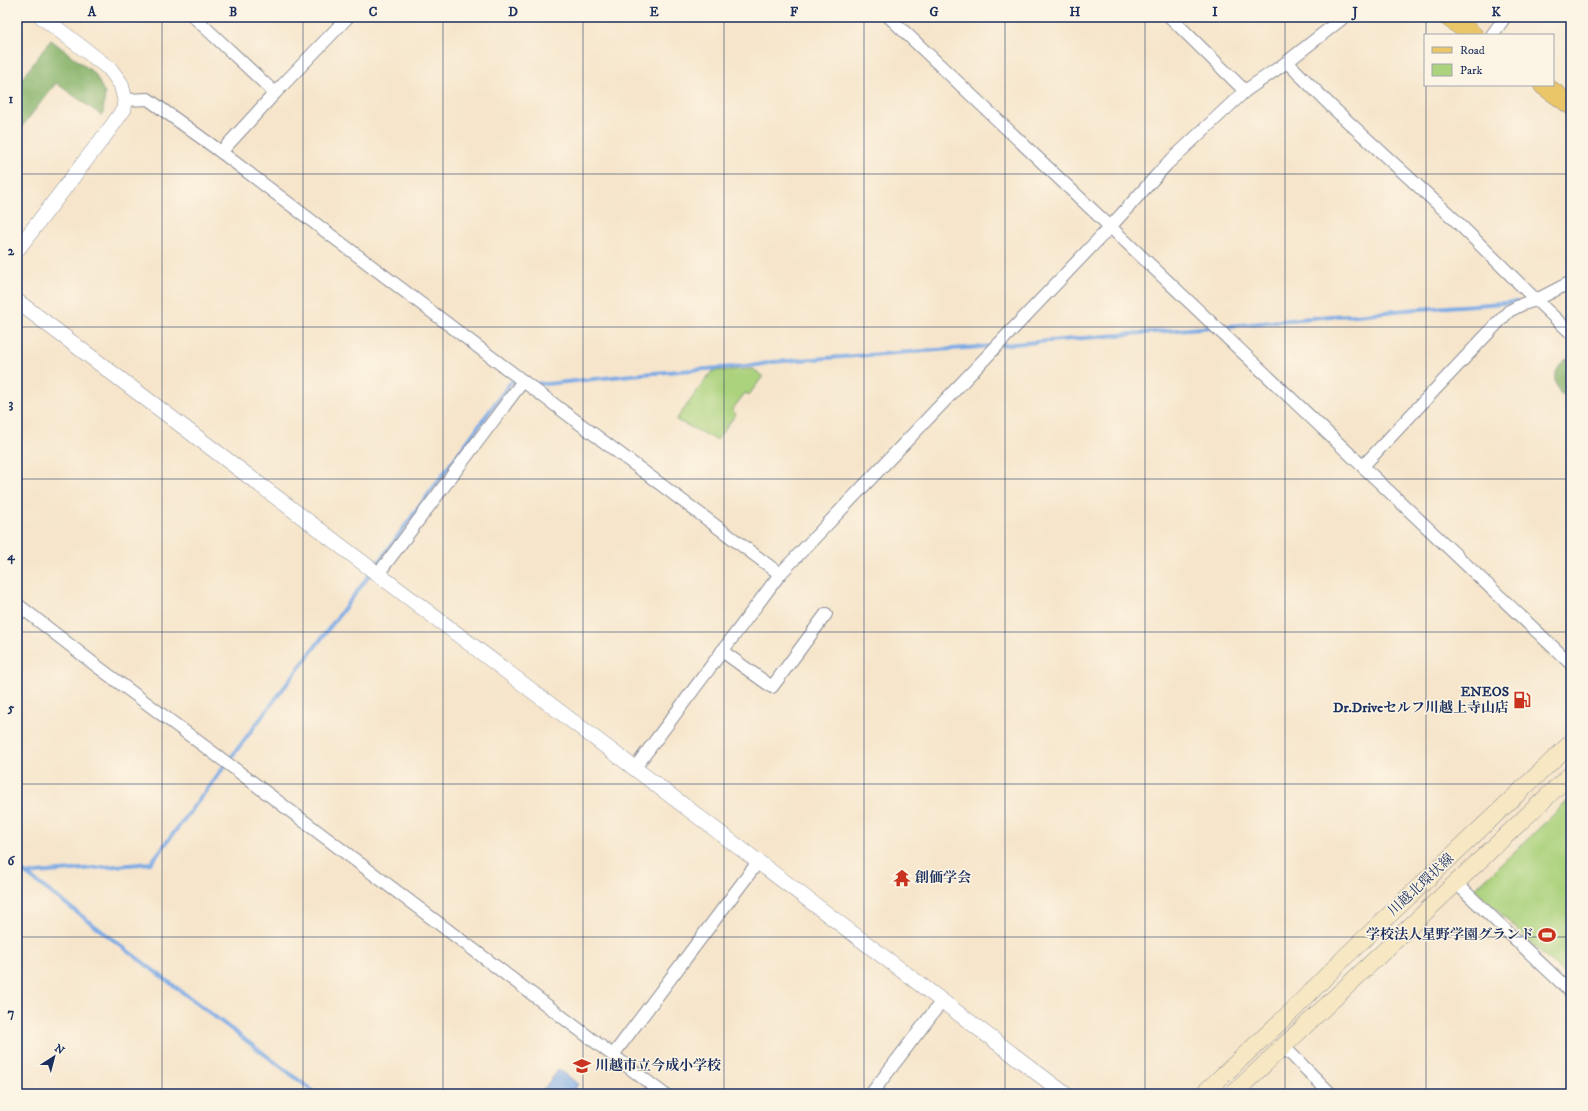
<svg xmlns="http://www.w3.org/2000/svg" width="1588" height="1111" font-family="'IM FELL DW Pica','Noto Serif JP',serif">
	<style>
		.green { fill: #abd27d; stroke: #63806e }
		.forest { fill: #88b46c; stroke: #527265 }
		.water { fill: #7caae5; stroke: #4c6ca2 }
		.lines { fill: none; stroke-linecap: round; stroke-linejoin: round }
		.stream { stroke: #7caae5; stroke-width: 4 }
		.minor-casing { stroke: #888a94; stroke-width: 14 }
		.tertiary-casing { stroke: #888a94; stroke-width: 16 }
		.secondary-casing { stroke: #888a94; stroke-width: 18 }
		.primary-casing { stroke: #888a94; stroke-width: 20 }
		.minor { stroke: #fff; stroke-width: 12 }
		.tertiary { stroke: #fff; stroke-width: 15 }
		.secondary { stroke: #f7e8c3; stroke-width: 17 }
		.primary { stroke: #ebc669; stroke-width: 19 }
		.grid { fill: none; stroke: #1b2f5e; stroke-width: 1; stroke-opacity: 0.55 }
		.labels { text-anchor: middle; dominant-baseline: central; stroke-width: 3; stroke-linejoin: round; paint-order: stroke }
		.poi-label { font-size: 14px; font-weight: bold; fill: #1b2f5e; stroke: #fcf5e5; text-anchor: end }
		.street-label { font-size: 14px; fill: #1b2f5e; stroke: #fcf5e5 }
		.neatline { fill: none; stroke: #1b2f5e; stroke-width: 1.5 }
		.grid-label { font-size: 13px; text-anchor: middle; font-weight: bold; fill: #1b2f5e }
	</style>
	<rect width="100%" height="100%" fill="#fcf5e5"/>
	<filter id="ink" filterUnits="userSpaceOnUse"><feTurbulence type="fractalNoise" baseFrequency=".025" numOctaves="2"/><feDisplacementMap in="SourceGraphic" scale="8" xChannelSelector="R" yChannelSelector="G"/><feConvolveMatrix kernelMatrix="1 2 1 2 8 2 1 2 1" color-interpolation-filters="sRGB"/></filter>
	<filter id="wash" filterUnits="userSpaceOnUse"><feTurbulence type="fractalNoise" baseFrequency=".012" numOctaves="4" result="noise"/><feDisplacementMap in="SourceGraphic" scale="16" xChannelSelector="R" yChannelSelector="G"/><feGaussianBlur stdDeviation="0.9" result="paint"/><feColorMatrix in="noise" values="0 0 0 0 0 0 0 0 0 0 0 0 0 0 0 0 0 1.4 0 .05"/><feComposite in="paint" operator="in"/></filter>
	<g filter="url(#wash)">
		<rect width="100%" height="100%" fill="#f6e5cb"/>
		<g class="green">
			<path d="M753 369 763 376 749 395 745 393 732 410 736 414 717 440 676 420 712 371Z"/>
			<path d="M1571 798V981L1475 889Z"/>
		</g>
		<g class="forest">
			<path d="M51 40 95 74 105 94 103 113 101 115 56 83 17 133V85Z"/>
			<path d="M1568 359 1571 362V398L1560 393C1552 376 1553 375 1564 360Z"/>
		</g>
		<path class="water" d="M559 1069 578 1084 571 1094H540Z"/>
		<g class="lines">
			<g class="stream">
				<path d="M1219 327 1331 316 1356 315 1405 310 1517 302"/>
				<path d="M1002 345 1212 327"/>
				<path d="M531 383 547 384 641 374 758 365 772 362 993 346"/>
				<path d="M375 567 511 382 519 383"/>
				<path d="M17 867 317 1094"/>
				<path d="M26 874 151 863 371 573"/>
			</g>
		</g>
	</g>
	<g filter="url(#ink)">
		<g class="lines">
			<g class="minor-casing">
				<g id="minor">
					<path d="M194 17 275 93"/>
					<path d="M889 17 1571 664"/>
					<path d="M1170 17 1245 91"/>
					<path d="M1492 35 1505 17"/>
					<path d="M1287 62 1332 107 1453 218 1536 300 1571 282"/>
					<path d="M125 100 148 99 221 152 523 381 780 574"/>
					<path d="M221 152 275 93 348 17"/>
					<path d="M1363 466 1509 311 1523 304 1536 300 1571 333"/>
					<path d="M378 574 523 381"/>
					<path d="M17 604 98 667 231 766 664 1094"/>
					<path d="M722 651 772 687 826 614"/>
					<path d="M634 769 780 574 1111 226 1167 164 1245 91 1287 62 1344 17"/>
					<path d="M1456 883 1571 992"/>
					<path d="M1284 1047 1331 1094"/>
					<path d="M613 1055 758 862"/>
					<path d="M871 1094 942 1001"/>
				</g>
			</g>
			<g class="tertiary-casing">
				<g id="tertiary">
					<path d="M17 250 112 126 124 109 125 100 121 84 110 69 42 17"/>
					<path d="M17 301 1065 1094"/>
				</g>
			</g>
			<g class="secondary-casing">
				<g id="secondary">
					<path d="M1203 1094 1294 1009 1347 955 1571 743"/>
					<path d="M1233 1094 1571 774"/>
				</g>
			</g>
			<g class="primary-casing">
				<g id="primary">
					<path d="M1448 17 1473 35"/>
					<path d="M1543 85 1571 105"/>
				</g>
			</g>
			<use href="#minor" class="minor"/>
			<use href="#tertiary" class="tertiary"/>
			<use href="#secondary" class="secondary"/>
			<use href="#primary" class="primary"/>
		</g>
	</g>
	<path class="grid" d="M162 17V1094M303 17V1094M443 17V1094M583 17V1094M724 17V1094M864 17V1094M1005 17V1094M1145 17V1094M1285 17V1094M1426 17V35M1426 85V1094M17 174H1571M17 327H1571M17 479H1571M17 632H1571M17 784H1571M17 937H1571"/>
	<defs>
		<g id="fuel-bare" transform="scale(1.38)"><path d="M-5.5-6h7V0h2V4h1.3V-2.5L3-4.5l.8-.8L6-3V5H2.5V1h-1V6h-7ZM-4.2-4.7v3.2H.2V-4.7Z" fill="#c8321e" stroke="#fcf5e5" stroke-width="2.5" paint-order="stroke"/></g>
		<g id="temple-bare" transform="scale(1.38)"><path d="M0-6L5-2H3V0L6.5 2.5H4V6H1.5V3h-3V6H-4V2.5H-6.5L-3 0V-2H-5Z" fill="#c8321e" stroke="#fcf5e5" stroke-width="2.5" paint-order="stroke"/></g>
		<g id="stadium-bare" transform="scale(1.38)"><path d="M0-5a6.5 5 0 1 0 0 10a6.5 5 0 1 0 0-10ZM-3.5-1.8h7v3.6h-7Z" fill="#c8321e" stroke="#fcf5e5" stroke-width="2.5" paint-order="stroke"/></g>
		<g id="school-bare" transform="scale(1.38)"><path d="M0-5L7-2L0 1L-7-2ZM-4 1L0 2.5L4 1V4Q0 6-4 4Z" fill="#c8321e" stroke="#fcf5e5" stroke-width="2.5" paint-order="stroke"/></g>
	</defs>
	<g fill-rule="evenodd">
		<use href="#fuel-bare" x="1522" y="700"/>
		<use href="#temple-bare" x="902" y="878"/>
		<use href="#stadium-bare" x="1547" y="935"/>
		<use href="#school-bare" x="582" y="1066"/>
	</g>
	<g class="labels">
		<g class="poi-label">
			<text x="1509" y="692">ENEOS<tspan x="1509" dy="16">Dr.Driveセルフ川越上寺山店</tspan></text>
			<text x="915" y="878" text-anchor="start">創価学会</text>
			<text x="1534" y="935">学校法人星野学園グランド</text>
			<text x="595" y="1066" text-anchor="start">川越市立今成小学校</text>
		</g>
		<g class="street-label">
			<text transform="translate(1421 885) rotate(-43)">川越北環状線</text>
		</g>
	</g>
	<rect width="1588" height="1111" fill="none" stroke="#fcf5e5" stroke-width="44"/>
	<rect x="1424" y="34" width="130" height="52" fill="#fcf5e5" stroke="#a2a6af"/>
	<rect x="1432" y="47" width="20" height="6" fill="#ebc669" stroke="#a2a6af"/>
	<text x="1460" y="54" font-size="12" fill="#1b2f5e">Road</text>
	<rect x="1432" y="64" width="20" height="12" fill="#abd27d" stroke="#a2a6af"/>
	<text x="1460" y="74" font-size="12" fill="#1b2f5e">Park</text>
	<g transform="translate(54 1057) rotate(36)" stroke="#fcf5e5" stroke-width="3" paint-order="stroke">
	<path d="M0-3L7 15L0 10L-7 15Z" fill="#1b2f5e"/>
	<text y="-6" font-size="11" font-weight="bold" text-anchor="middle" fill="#1b2f5e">N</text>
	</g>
	<rect x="22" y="22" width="1544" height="1067" class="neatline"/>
	<g class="grid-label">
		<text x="92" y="16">A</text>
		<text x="233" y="16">B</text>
		<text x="373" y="16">C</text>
		<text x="513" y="16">D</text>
		<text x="654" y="16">E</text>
		<text x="794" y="16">F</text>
		<text x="934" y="16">G</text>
		<text x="1075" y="16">H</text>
		<text x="1215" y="16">I</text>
		<text x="1355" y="16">J</text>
		<text x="1496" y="16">K</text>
		<text x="11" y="103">1</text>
		<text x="11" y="255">2</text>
		<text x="11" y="408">3</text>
		<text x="11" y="560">4</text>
		<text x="11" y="712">5</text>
		<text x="11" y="865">6</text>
		<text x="11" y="1017">7</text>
	</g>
</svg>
